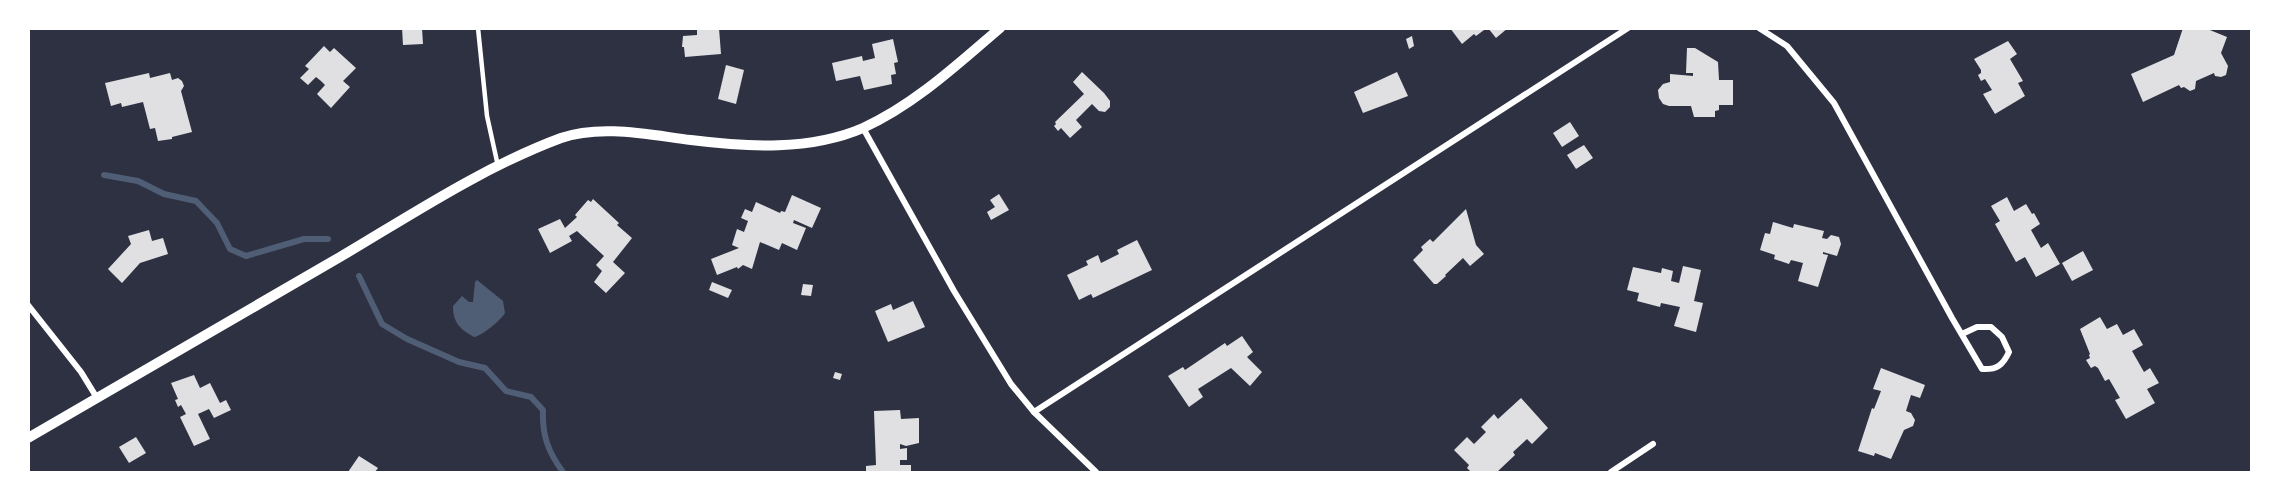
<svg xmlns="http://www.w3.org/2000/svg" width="2280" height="501" font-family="Roboto,sans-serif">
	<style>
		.water { fill: #4f5d75 }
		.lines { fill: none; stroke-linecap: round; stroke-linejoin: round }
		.stream { stroke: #4f5d75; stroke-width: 6 }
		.building { fill: #e0e0e3 }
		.service { stroke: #fff; stroke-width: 4.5 }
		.minor { stroke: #fff; stroke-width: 6 }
		.tertiary { stroke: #fff; stroke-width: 10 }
	</style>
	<rect width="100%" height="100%" fill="#2d3142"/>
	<path class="water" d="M477 280 503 301 505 313C501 320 482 336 474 337 460 329 453 323 453 306L462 296 469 302H473L475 282Z"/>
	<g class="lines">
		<g class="stream">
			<path d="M104 175 138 181 164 194 196 201 217 223 230 249 246 256 304 239H328"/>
			<path d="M359 276 382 324 407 339 459 362 485 368 506 391 531 397 543 410C542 435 548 452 563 472"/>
		</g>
	</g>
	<g class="building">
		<path d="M402 28H422L423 44 403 45Z"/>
		<path d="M697 28H719L721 54 685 57 684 47H682L683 36 697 35Z"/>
		<path d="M1450 28H1483L1484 30 1476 36 1474 34 1462 44Z"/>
		<path d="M1488 28H1508L1496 38Z"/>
		<path d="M2183 28H2205L2227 37 2221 53 2228 66 2226 75 2221 77 2215 76 2214 73 2196 81 2195 89 2190 91 2184 87 2181 88 2179 85 2143 102 2131 74 2174 55Z"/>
		<path d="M1412 36 1414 46 1409 49 1406 39Z"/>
		<path d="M893 39 898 62 894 63 896 74 891 75 892 84 864 90 860 76 836 81 832 63 862 56 863 61 875 58 872 44Z"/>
		<path d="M2008 41 2017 54 2010 59 2023 81 2018 83 2025 96 1995 114 1983 94 1992 90 1985 79 1981 81 1978 75 1981 73V70L1974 59Z"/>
		<path d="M324 46 330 52 334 48 356 68 343 81 350 87 331 108 317 94 325 85 321 81 316 77 308 85 300 78 309 69 305 66Z"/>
		<path d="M1687 48H1695L1718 62 1719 80H1733V105H1719V110L1715 111V117H1694L1691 106H1669L1663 104 1659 98 1658 90 1663 84 1670 82V74L1693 76V73H1686Z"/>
		<path d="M726 65 744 70 736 104 718 99Z"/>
		<path d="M1082 72 1104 93 1110 101V107L1105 112 1099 111 1092 104 1076 120 1082 127 1070 138 1061 128 1058 131 1054 126 1056 124 1055 122 1084 94 1073 82Z"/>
		<path d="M1397 72 1408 96 1363 113 1354 92Z"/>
		<path d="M149 73 150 78 170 73 172 80 178 78 182 81 184 86 181 91 192 132 172 137V139L158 141 155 128 150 129 143 102 122 107 121 103 111 106 105 83Z"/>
		<path d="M1570 122 1579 136 1562 147 1553 133Z"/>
		<path d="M1584 145 1593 158 1576 169 1567 155Z"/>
		<path d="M999 194 1009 210 991 220 987 212 995 207 990 200Z"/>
		<path d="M792 195 821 208 812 228 794 220 793 223 806 228 797 250 782 243 779 250 760 242 752 269 743 265 738 269 737 267 717 275 711 259 739 248 732 245 737 229 744 232 748 221 741 218 745 209 752 212 756 202 780 213 781 211 785 212Z"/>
		<path d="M2007 197 2014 211 2026 204 2032 214 2034 213 2040 224 2031 230 2041 248 2048 243 2060 264 2036 277 2025 257 2016 262 1995 224 2000 221 1991 206Z"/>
		<path d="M593 199 619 223 617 225 632 238 613 262 625 273 606 293 594 282 602 271 596 265 604 256 577 231 569 236 572 241 550 253 538 229 560 219 565 228 577 217 575 215 588 200 591 202Z"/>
		<path d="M1466 209 1476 245 1484 254 1470 266 1463 258 1445 275 1446 276 1437 284H1434L1413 260 1423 250 1421 247 1430 239 1433 242Z"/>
		<path d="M1773 222 1793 228 1794 224 1824 231 1822 238 1827 239 1831 235 1839 237 1841 244 1837 256 1823 252V254L1828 255 1818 287 1798 281 1803 263 1791 260 1789 264 1774 259 1775 255 1760 250 1765 233 1770 234Z"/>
		<path d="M149 230 152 241 163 238 168 254 140 263 122 283 108 269 131 244 128 236Z"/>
		<path d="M1137 240 1152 270 1093 298 1091 294 1079 300 1067 275 1088 265 1086 261 1098 255 1101 263 1119 254 1117 250Z"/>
		<path d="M2083 251 2093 270 2072 281 2062 263Z"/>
		<path d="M1683 266 1701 270 1694 301 1703 303 1696 332 1674 326 1680 307 1661 303 1660 307 1637 301 1639 293 1627 290 1633 267 1661 273 1662 268 1673 271 1671 281 1679 283Z"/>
		<path d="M712 282 732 290 728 298 709 290Z"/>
		<path d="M803 284 813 285 811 296 801 295Z"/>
		<path d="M913 301 925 327 888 342 875 311 891 304 893 310Z"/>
		<path d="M2100 317 2107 329 2117 324 2123 335 2134 329 2143 345 2132 351 2144 372 2150 368 2159 383 2147 389 2155 403 2126 419 2115 400 2120 398 2109 379 2105 381 2098 368 2095 366 2091 368 2086 360 2090 358 2089 355 2090 354 2080 329Z"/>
		<path d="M1242 336 1253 352 1247 357 1262 372 1250 386 1231 368 1198 389 1203 397 1189 407 1168 376 1183 367 1185 370 1225 343 1227 346Z"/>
		<path d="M1881 368 1925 385 1920 398 1911 395 1906 411 1911 413 1915 420 1913 426 1904 430 1891 459 1875 453 1874 456 1858 451 1872 408 1874 409 1881 391 1873 389Z"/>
		<path d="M835 372 842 374 840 380 833 378Z"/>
		<path d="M194 375 200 388 210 383 220 403 226 400 231 410 214 418 209 409 198 414 210 439 194 446 180 417 186 414 181 405 178 407 175 400 178 399 171 383Z"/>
		<path d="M1521 398 1548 428 1532 444 1527 439 1513 452 1515 455 1497 472H1471L1467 468 1469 465 1454 450 1467 437 1474 444 1486 432 1481 427 1494 414 1498 419Z"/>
		<path d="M900 410 901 419 919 418V443L906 446 900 444V449L907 448V460H900V465H911V472H866V466L876 465 874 411Z"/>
		<path d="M136 437 146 453 129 463 119 447Z"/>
		<path d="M359 456 378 468 375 472H348Z"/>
	</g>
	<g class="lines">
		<path class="service" d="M478 28 487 116 498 166"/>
		<g class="minor">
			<path d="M1759 28 1787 46 1834 103 1952 318 1982 369C1997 370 2003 365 2009 352L2002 337 1991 327H1977L1962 334"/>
			<path d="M863 128 954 291 1011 384 1034 412 1096 472"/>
			<path d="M28 305 81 372 97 398"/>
			<path d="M1034 412 1628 28"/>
			<path d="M1611 472 1653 444"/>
		</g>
		<path class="tertiary" d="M28 438C132 377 236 318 340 257 411 215 483 167 561 138 601 124 650 135 691 140 747 147 810 151 863 128 914 105 958 64 1000 28"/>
	</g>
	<rect width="2280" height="501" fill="none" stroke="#ffffff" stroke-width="60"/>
</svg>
